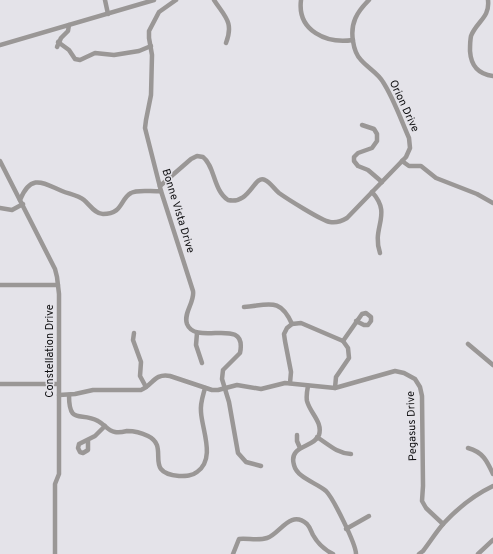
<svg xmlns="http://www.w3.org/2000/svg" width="493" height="554" font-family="Overpass,sans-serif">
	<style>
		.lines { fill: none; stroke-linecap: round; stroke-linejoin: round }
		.minor { stroke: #9a9796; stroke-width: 4.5 }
		.labels { text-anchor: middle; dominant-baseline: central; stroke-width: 3; stroke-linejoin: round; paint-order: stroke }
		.street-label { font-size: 11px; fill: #0f0f11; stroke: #e4e3e9 }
	</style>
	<rect width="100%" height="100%" fill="#e4e3e9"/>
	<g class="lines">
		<g class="minor">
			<path d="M105 0 108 14"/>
			<path d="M176 0 159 12 149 31V38L152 55 151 95 146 120 145 128 161 191 193 291C195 302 183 313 187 324 196 347 248 315 240 353L223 370 222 379 229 402 238 453 246 462 261 466"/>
			<path d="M214 0C225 17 234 22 226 43"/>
			<path d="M301 0C297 31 327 44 353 40"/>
			<path d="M488 0C490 18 477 21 471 36 470 41 470 46 470 51 471 66 478 74 493 76"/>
			<path d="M58 42 69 50 75 59 80 60 95 53 114 55 139 51 151 46"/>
			<path d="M0 45 154 0"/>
			<path d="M57 47 61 38 68 31 69 25"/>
			<path d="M362 125 374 129 377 134V141L372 148 358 153 354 157V161L358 166 368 170 382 182"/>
			<path d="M0 161 55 269 57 277 59 294V474L55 484V554"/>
			<path d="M402 161 409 166H421L436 178 477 194 493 203"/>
			<path d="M160 186 191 159 197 156 203 157C215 166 213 190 228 200 250 205 254 174 265 180 271 183 274 189 279 193 286 198 322 221 330 222 336 223 342 221 347 218L406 157 410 148 409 138C401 120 394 99 383 82 378 73 368 68 361 60 356 55 354 48 353 41 350 23 357 12 369 0"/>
			<path d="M372 192C393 215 371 227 380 253"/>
			<path d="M20 200C31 173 43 183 62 191 69 194 78 195 84 200 90 205 95 214 103 214 123 214 120 199 131 193 137 189 153 192 161 191"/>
			<path d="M0 208 12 210 23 204"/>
			<path d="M0 285H58"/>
			<path d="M244 307C269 305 280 297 292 324"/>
			<path d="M134 333 133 340 141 362 140 376 146 387"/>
			<path d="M197 333 196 345 202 363"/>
			<path d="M343 341 362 314 366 313 371 317V321L368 325H364L356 321"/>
			<path d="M468 344 493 365"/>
			<path d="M290 383 291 372 285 341 284 334 287 328 292 324 301 323 343 341 348 348 349 358 336 377 335 388"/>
			<path d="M0 384H58"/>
			<path d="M308 386C307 391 306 396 307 401 310 413 323 422 319 435 314 448 288 445 294 465 297 478 317 483 326 491 333 498 356 544 356 554"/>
			<path d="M59 395 75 394 93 390H141C153 385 154 373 170 376L212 390H218L237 385 261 389 285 383 335 388 395 371 404 373 415 379 420 387 422 396 423 486 422 501 426 508 443 524"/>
			<path d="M69 395C69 426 81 411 98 421 104 424 108 431 115 432 119 433 123 432 127 431 134 431 142 433 148 436 171 447 142 473 179 476 186 476 192 476 197 472 216 459 202 430 201 412 200 403 203 396 205 388"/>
			<path d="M297 435V441L300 448"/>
			<path d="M317 437C329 445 337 453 351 454"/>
			<path d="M88 440V450L83 453 80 452 78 448 79 444 95 436 105 426"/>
			<path d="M468 448C483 452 487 461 493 474"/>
			<path d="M346 529 369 516"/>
			<path d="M233 554 239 539C248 538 258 541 267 538 280 534 290 509 307 524 310 527 311 531 313 535 318 544 325 550 333 554"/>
			<path d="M419 554 423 551C430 542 436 532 444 523 458 508 474 495 493 486"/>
			<path d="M478 554 493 540"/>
		</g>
	</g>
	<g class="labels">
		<g class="street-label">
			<text transform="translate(404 106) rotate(65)">Orion Drive</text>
			<text transform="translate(178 211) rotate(73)">Bonne Vista Drive</text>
			<text transform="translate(50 351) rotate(-90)">Constellation Drive</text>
			<text transform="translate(412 426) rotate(-92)">Pegasus Drive</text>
		</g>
	</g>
</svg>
